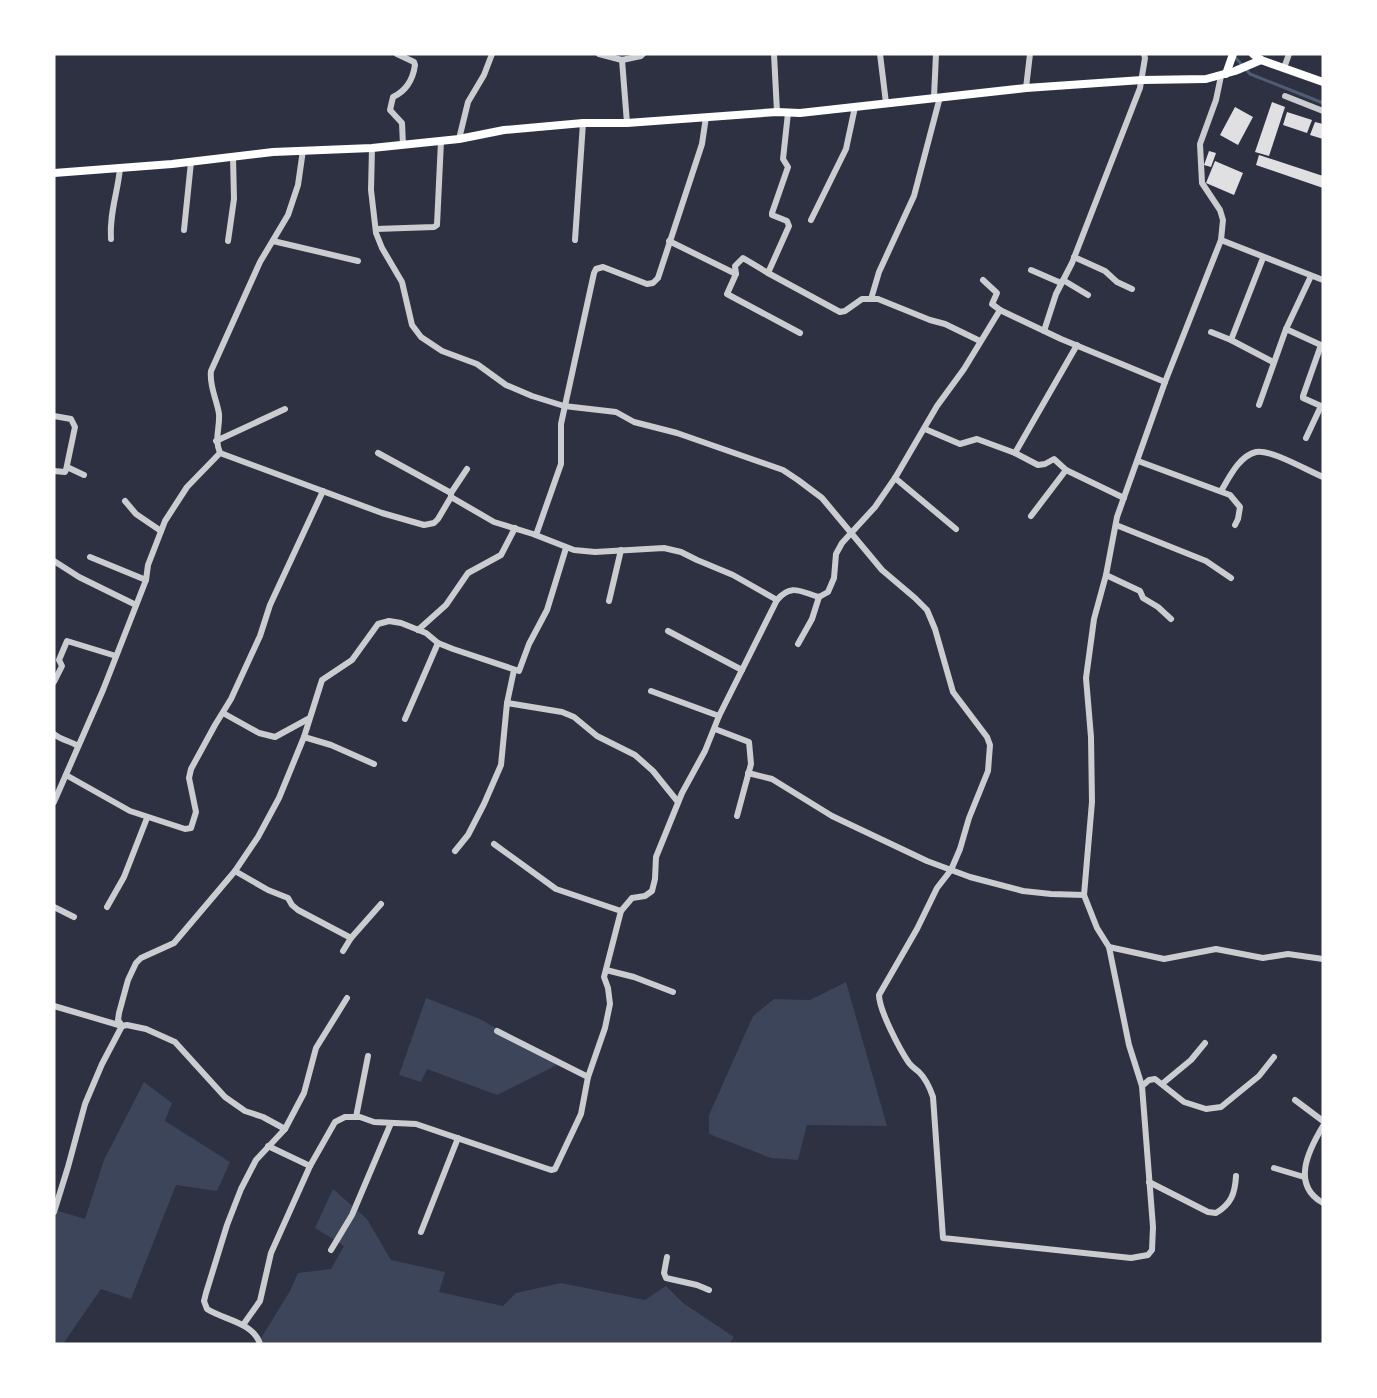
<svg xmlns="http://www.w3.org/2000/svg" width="1377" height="1398" font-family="'Alegreya Sans',sans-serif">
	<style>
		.green { fill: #3c4559 }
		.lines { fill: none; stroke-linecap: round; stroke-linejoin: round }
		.stream { stroke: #4f5d75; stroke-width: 3 }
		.building { fill: #e0e0e3 }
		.minor { stroke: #caccd0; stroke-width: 6 }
		.secondary { stroke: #fff; stroke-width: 8 }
	</style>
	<rect width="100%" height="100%" fill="#2d3142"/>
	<g class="green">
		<path d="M846 982 887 1126 807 1125 798 1160 771 1158 709 1134V1115L753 1016 774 999 810 1000Z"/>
		<path d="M426 998 480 1019 559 1064 497 1095 427 1069 421 1082 399 1075Z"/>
		<path d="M144 1082 172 1103 165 1121 230 1162 217 1191 176 1185 131 1299 101 1289 63 1344H54V1212L55 1210 85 1219 104 1160Z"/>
		<path d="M333 1189 367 1219 391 1260 445 1272 439 1292 503 1306 516 1293 561 1283 645 1300 666 1286 683 1303 734 1337 729 1344H261V1338L290 1291 298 1273 331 1269 344 1246 315 1228Z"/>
	</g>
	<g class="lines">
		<path class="stream" d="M1234 56 1250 74 1323 103"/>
	</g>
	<g class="building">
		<path d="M1272 102 1285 107 1269 156 1255 152Z"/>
		<path d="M1235 107 1253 117 1238 145 1220 135Z"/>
		<path d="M1287 112 1312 120 1307 133 1283 125Z"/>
		<path d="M1315 122 1323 124V139L1310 135Z"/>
		<path d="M1209 151 1216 153 1211 167 1204 165Z"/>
		<path d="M1259 155 1323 176V188L1256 165Z"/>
		<path d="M1215 161 1243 173 1234 195 1206 183Z"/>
	</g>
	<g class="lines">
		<g class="minor">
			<path d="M397 54 414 62 415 65C413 79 406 91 393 97L390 110 402 123 403 145"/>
			<path d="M599 54 622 60 641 56 643 54"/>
			<path d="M774 54 777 112"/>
			<path d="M880 54 886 103"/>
			<path d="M622 60 627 123"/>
			<path d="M1284 68 1289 54"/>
			<path d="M1026 88 1030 54"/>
			<path d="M1285 96 1323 111"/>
			<path d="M934 97 936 54"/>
			<path d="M459 139 468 102 484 75 492 54"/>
			<path d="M372 148 371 190 376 233 382 248 402 282 412 325 421 337 442 351 477 364 506 385 532 396 564 406 616 412 634 422 677 433 783 470 798 480 822 498 882 570 915 598 927 610 935 629 953 692 987 737 990 745 988 771 969 818 960 849 951 870 937 888 917 929 879 995C879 1010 900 1050 909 1063 912 1067 916 1069 919 1072 926 1079 930 1088 933 1097L943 1238 1131 1258 1148 1255 1152 1250 1153 1227 1142 1086 1129 1045 1109 947 1097 928 1084 895 1092 802 1091 737 1086 678 1094 619 1106 575 1117 517 1165 382 1221 240 1223 220 1220 210 1202 183 1200 144 1216 100 1221 76"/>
			<path d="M811 220 846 149 855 107"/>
			<path d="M376 229 434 227 437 225 441 141"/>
			<path d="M184 230 191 162"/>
			<path d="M111 239C109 214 118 192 120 168"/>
			<path d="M575 240 583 123"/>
			<path d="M1221 240 1323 280"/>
			<path d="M228 241 234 199 233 157"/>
			<path d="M273 241 358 261"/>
			<path d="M669 241 736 274 735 266 743 258 768 273 789 226 787 221 772 215V213L788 167 783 159 788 113"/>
			<path d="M1074 257 1105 271 1117 282 1132 289"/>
			<path d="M1263 258 1231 340 1273 362"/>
			<path d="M1031 270 1061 283"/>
			<path d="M768 273 840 312 845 311 862 299H878L930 320 945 324 980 341"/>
			<path d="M736 274 727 294 800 333"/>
			<path d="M983 280 997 293 992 304 1000 310"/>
			<path d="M1063 280 1088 295"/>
			<path d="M871 299 879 272 914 196 940 97"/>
			<path d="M1286 329 1323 346"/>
			<path d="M1044 331 1056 294 1072 263 1140 88 1145 58 1144 54"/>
			<path d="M1211 332 1231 340"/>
			<path d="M1259 405 1286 329 1311 276"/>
			<path d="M54 416 71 419 75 427 66 470 65 472 54 471"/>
			<path d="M925 429 960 444 977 439 1015 453 1038 465 1045 464 1054 459 1066 470 1124 498"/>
			<path d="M1306 438 1321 406 1303 398V396L1321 345"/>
			<path d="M216 441 285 409"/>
			<path d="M220 453 382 513 424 525 434 523 438 519 451 497 494 522 533 534 574 550 595 552 664 548 681 552 697 560 733 575 777 600"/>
			<path d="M220 453C214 439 220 428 219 414 217 400 209 386 211 371L260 262 288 215 298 185 303 150"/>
			<path d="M378 453 451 493"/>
			<path d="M1015 453 1077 345"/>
			<path d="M1138 461 1230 495 1240 507 1238 519 1235 525"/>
			<path d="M67 467 84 475"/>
			<path d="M895 478 956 529"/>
			<path d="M1221 491C1229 478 1239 456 1256 452 1271 449 1308 471 1323 477"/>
			<path d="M451 497V493L467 469"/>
			<path d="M125 501 136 514 161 531"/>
			<path d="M1031 516 1066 470"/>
			<path d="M1116 525 1206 561 1231 578"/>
			<path d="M536 535 561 464V424L594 273 596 269 603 267 647 284 653 283 658 278 702 144 706 117"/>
			<path d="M90 557 146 580"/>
			<path d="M54 561 79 577 136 605"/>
			<path d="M1106 575 1140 591 1143 598 1158 607 1171 619"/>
			<path d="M609 601 621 550"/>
			<path d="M418 630 446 605 468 573 501 555 515 528"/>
			<path d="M668 631 742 670"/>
			<path d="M798 644 812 619 819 597"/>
			<path d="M54 682 62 666 59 660 67 641 116 656"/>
			<path d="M651 691 719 716"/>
			<path d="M507 703 562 712 574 717 597 736 635 755 653 771 678 802"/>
			<path d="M223 713 259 733 275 737 308 719"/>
			<path d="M405 719 438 643"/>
			<path d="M715 729 749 742 751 764 737 816"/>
			<path d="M54 734C61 740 70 741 78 746"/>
			<path d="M304 737 331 745 374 764"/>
			<path d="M748 773 772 779 832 816 927 861 970 877 1023 891 1051 894 1084 895"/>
			<path d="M66 775 130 811 185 829 191 828 196 812 189 778 191 769 215 725 231 699 260 636 270 605 323 491"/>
			<path d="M54 802 103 690 130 621 146 580 148 565 165 521 187 487 220 453"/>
			<path d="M494 844 556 889 621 911"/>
			<path d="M455 851 468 835 484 804 501 765 507 703 514 670"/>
			<path d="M235 871 268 890 288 898 292 905 298 910 351 938 343 951"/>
			<path d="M54 907 74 917"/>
			<path d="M107 907 124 877 147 818"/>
			<path d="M351 938 381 904"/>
			<path d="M1109 947 1164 959 1216 949 1263 958 1288 954 1323 959"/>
			<path d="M606 970 634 977 673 992"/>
			<path d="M54 1006 122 1026 127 1025 146 1029 175 1042 225 1097 245 1111 263 1117 285 1129"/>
			<path d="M497 1031 588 1077"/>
			<path d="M1162 1084 1191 1060 1205 1043"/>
			<path d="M1142 1086 1149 1080 1155 1079 1184 1102 1206 1109 1221 1107 1259 1076 1274 1057"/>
			<path d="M1295 1100 1323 1121"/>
			<path d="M356 1117 368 1056"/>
			<path d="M1323 1126C1308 1151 1291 1185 1323 1203"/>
			<path d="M268 1146 310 1166"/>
			<path d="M1274 1168 1304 1177"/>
			<path d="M1149 1182 1208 1212 1216 1213C1231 1204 1235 1194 1236 1176"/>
			<path d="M54 1212 68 1167 85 1104 102 1064 122 1026 118 1020 119 1013 128 980 136 963 141 958 174 943 235 871 258 837 279 798 304 737 322 680 352 660 378 624 389 621 401 623 426 633 438 643 453 649 519 671 529 644 547 610 566 548"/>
			<path d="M421 1232 458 1138"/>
			<path d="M331 1250 352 1215 391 1123"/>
			<path d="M667 1257 664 1273 666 1278 697 1285 709 1290"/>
			<path d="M243 1325 260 1301 271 1253 310 1166 335 1122 345 1117H360L374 1122 416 1124 551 1170 555 1169 581 1114 588 1077 605 1028 610 1004 608 988 604 977 621 911 632 898 645 896 652 891 655 879 656 857 682 793 705 751 719 716 777 600C791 583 801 592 819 597L828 592 834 578 836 554 842 543 875 507 895 478 937 406 964 369 1000 310 1061 339 1165 382"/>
			<path d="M260 1344C253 1322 224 1320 207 1309L204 1301 206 1293 227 1225 241 1189 256 1160 285 1129 304 1093 316 1048 347 998"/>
		</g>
		<g class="secondary">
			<path d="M1253 54 1261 60 1323 82"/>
			<path d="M1226 74 1233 54"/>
			<path d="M54 173 172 164 273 152 372 148 459 139 504 130 583 123H627L777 112 800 113 1026 88 1142 80 1206 79 1235 71 1261 60"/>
		</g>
	</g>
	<rect width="1377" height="1398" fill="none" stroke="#ffffff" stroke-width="111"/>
</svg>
